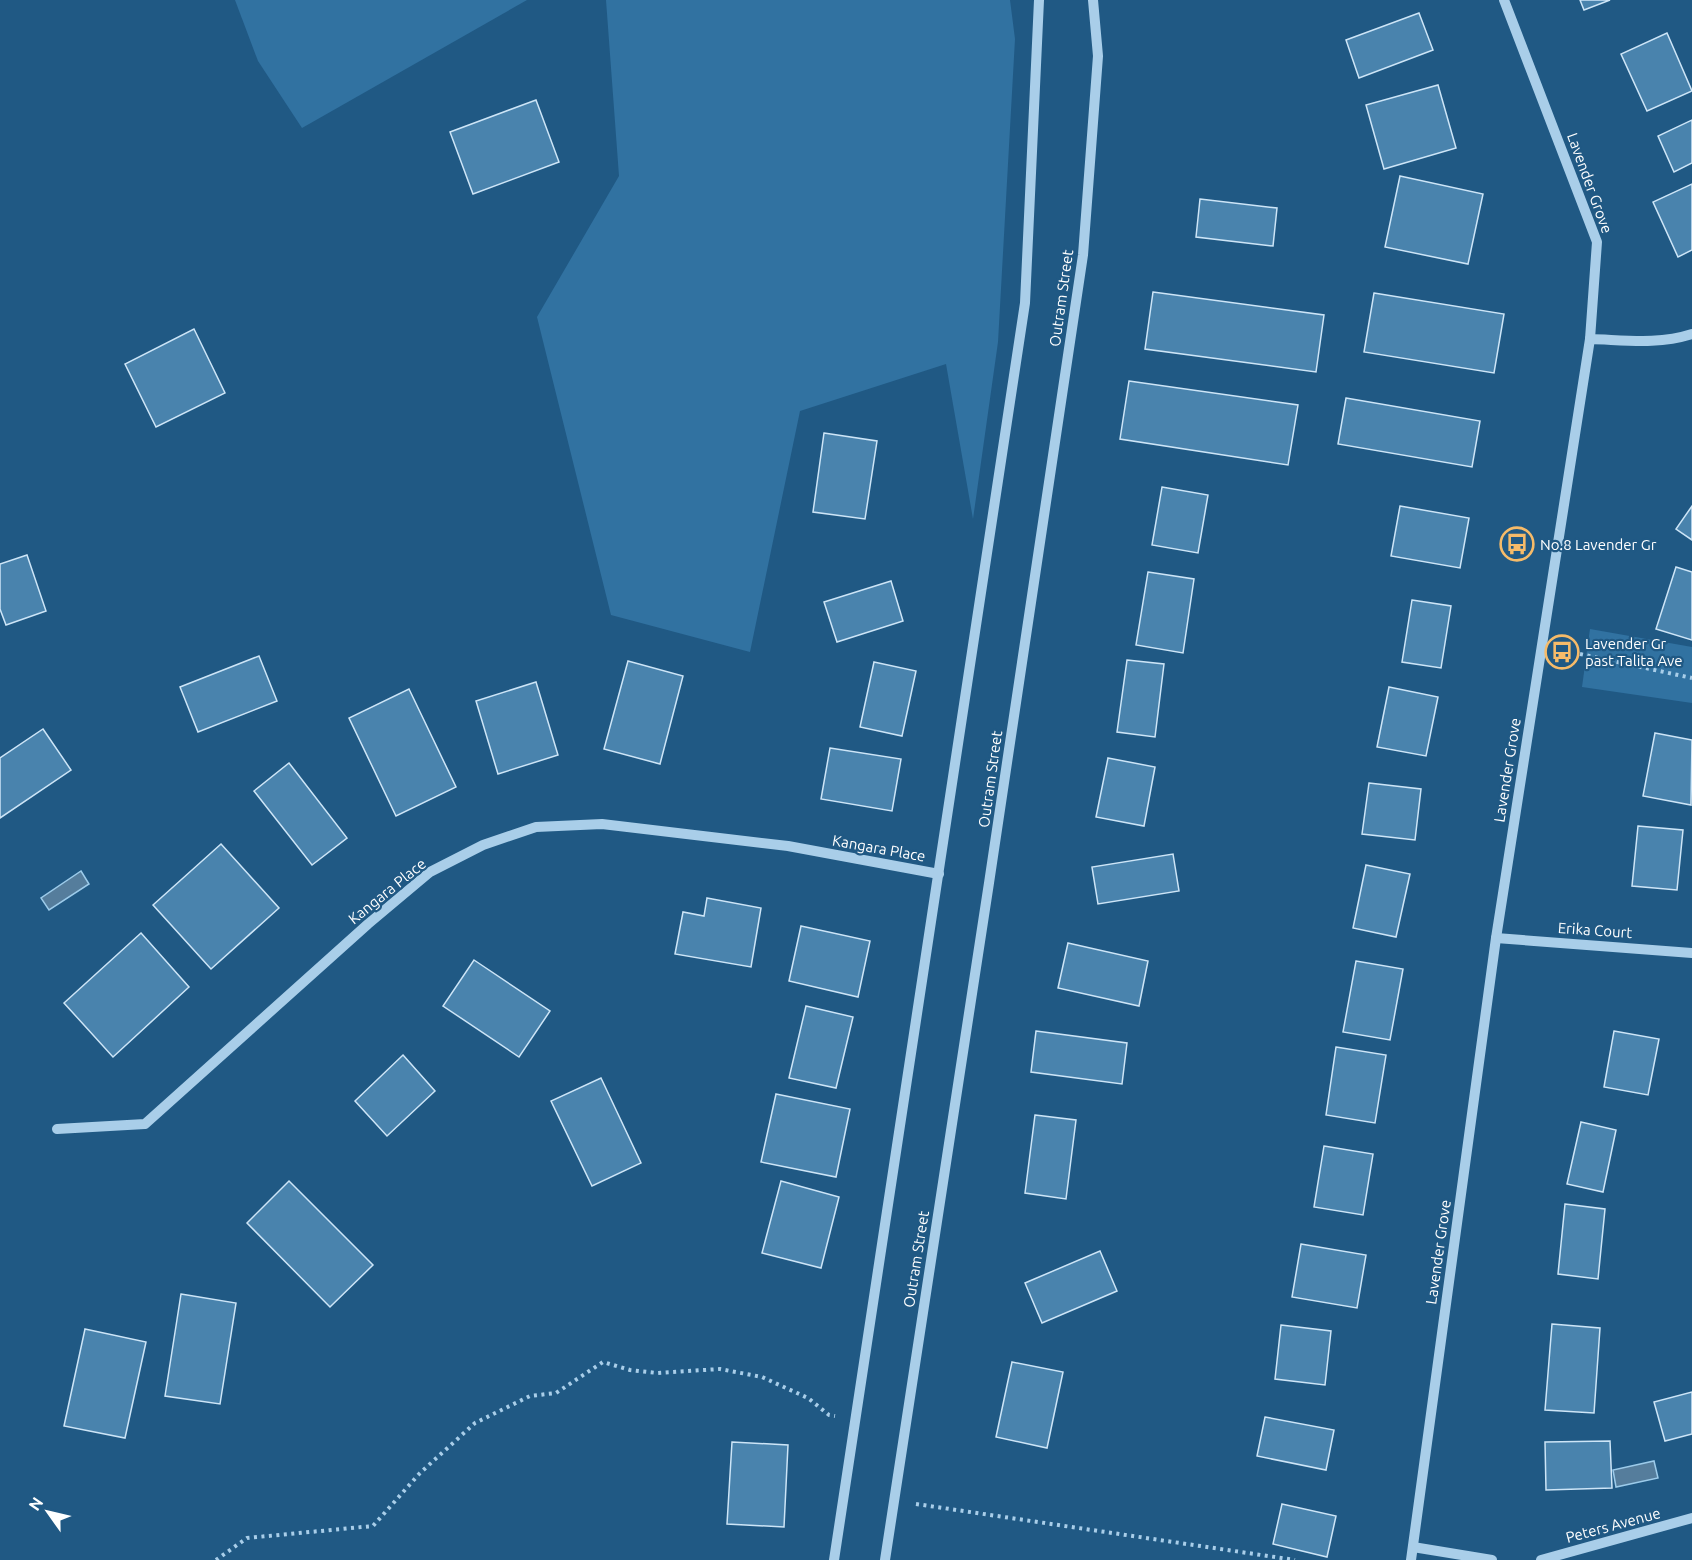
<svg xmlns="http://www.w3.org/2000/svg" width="1692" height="1560" font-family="Ubuntu,sans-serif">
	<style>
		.green { fill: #3172a1 }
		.water { fill: #557d9c; stroke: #9ccbea; stroke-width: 1.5 }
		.building { fill: #4983ad; stroke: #cde5f7; stroke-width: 1.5 }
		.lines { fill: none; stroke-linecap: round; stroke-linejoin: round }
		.path { stroke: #a9cee9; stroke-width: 4; stroke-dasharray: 3 4.5; stroke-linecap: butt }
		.minor { stroke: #a9cee9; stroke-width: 10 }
		.labels { text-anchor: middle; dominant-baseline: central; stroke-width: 4.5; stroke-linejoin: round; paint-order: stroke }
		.street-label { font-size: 15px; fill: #fff; stroke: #205984 }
		.poi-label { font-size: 15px; fill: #fff; stroke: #205984; text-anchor: start }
	</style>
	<rect width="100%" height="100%" fill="#205984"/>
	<g class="green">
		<path d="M235 0H527L302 128 258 61Z"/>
		<path d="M606 0H1010L1015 39 998 342 973 519 946 364 800 411 750 652 611 615 537 317 619 176Z"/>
		<path d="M1590 629 1692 647V703L1582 687Z"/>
	</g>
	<g class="water">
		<path d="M81 871 89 884 49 910 41 898Z"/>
		<path d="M1654 1461 1658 1478 1616 1487 1613 1470Z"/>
	</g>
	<g class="building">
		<path d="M1580 0H1610L1584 10Z"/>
		<path d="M1419 13 1433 50 1359 78 1346 40Z"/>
		<path d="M1667 33 1692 91 1647 111 1621 54Z"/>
		<path d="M1438 85 1456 148 1384 169 1366 105Z"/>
		<path d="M536 100 559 162 473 194 450 132Z"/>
		<path d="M1692 120V163L1674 172 1658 136Z"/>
		<path d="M1400 176 1483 194 1468 264 1385 247Z"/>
		<path d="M1692 184V250L1678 257 1653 202Z"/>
		<path d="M1200 199 1277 208 1273 246 1196 237Z"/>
		<path d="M1153 292 1324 315 1316 372 1145 349Z"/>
		<path d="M1374 293 1504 314 1494 373 1364 352Z"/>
		<path d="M194 329 225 393 156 427 125 364Z"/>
		<path d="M1129 381 1298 405 1288 465 1120 439Z"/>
		<path d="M1346 398 1480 421 1472 467 1338 444Z"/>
		<path d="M824 433 877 441 865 519 813 512Z"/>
		<path d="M1162 487 1208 495 1198 553 1152 545Z"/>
		<path d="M1400 506 1469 518 1460 568 1391 556Z"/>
		<path d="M1692 506V540L1676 529Z"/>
		<path d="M27 555 46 611 6 625 0 609V564Z"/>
		<path d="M1676 567 1692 572V640L1656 629Z"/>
		<path d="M1148 572 1194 579 1183 653 1136 645Z"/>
		<path d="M891 581 903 621 837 642 824 602Z"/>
		<path d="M1412 600 1451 606 1441 668 1402 662Z"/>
		<path d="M259 656 277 701 198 732 180 687Z"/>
		<path d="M1127 660 1164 664 1155 737 1117 732Z"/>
		<path d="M628 661 683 676 660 764 604 749Z"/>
		<path d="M874 662 916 671 902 736 860 727Z"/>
		<path d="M536 682 558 755 498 774 476 701Z"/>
		<path d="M1389 687 1438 697 1426 756 1377 747Z"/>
		<path d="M409 689 456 787 396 816 349 718Z"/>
		<path d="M43 729 71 770 0 818V758Z"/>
		<path d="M1655 733 1692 740 1691 805 1643 796Z"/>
		<path d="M830 748 901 759 892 811 821 799Z"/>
		<path d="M1108 758 1155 767 1144 826 1096 817Z"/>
		<path d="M289 763 347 838 312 865 254 791Z"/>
		<path d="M1369 783 1421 789 1415 840 1362 834Z"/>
		<path d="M1638 826 1683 830 1677 890 1632 886Z"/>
		<path d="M221 844 279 908 211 969 153 905Z"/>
		<path d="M1173 854 1179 891 1098 904 1092 867Z"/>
		<path d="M1366 865 1410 874 1396 937 1353 928Z"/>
		<path d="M707 898 761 908 751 967 675 954 683 912 704 916Z"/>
		<path d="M801 926 870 941 858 997 789 981Z"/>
		<path d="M141 933 189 987 113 1057 64 1003Z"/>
		<path d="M1068 943 1148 961 1139 1006 1058 988Z"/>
		<path d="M474 960 550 1011 519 1057 443 1006Z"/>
		<path d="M1356 961 1403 969 1390 1040 1343 1032Z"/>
		<path d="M806 1006 853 1017 836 1088 789 1078Z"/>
		<path d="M1036 1031 1127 1043 1122 1084 1031 1072Z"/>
		<path d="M1614 1031 1659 1039 1648 1095 1604 1087Z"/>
		<path d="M1336 1047 1386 1055 1375 1123 1326 1115Z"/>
		<path d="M403 1055 435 1091 387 1136 355 1101Z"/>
		<path d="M601 1078 641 1163 592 1186 551 1101Z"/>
		<path d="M776 1094 850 1109 836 1177 761 1162Z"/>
		<path d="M1035 1115 1076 1120 1066 1199 1025 1193Z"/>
		<path d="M1581 1122 1616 1130 1603 1192 1567 1184Z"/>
		<path d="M1324 1146 1373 1154 1363 1215 1314 1207Z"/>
		<path d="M289 1181 373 1265 330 1307 247 1223Z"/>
		<path d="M781 1181 839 1197 821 1268 762 1253Z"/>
		<path d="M1565 1204 1605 1209 1598 1279 1558 1274Z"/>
		<path d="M1301 1244 1366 1255 1357 1308 1292 1297Z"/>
		<path d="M1100 1251 1117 1291 1042 1323 1025 1283Z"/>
		<path d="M181 1294 236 1303 220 1404 165 1396Z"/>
		<path d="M1552 1324 1600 1328 1594 1413 1545 1410Z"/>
		<path d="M1281 1325 1331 1331 1325 1385 1275 1379Z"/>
		<path d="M85 1329 146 1342 125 1438 64 1426Z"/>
		<path d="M1012 1362 1063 1372 1047 1448 996 1437Z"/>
		<path d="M1692 1392V1434L1665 1441 1654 1402Z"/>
		<path d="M1265 1417 1334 1430 1326 1470 1257 1456Z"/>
		<path d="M1610 1441 1612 1488 1546 1490 1545 1442Z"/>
		<path d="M732 1442 788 1445 784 1527 727 1524Z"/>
		<path d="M1282 1504 1336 1516 1327 1557 1273 1544Z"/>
	</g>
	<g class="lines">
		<g class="path">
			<path d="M1580 654 1692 678"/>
			<path d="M916 1504 1295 1560"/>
			<path d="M216 1560 247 1538 373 1526 420 1473 475 1423 530 1396 556 1393 603 1362 630 1370 657 1373 720 1369 762 1377 808 1398 829 1415 835 1416"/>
		</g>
		<g class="minor">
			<path d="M1590 339C1625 340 1658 345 1692 334"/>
			<path d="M1496 938 1692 953"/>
			<path d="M57 1129 145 1124 368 924 430 872 483 845 536 827 602 824 788 846 939 874"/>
			<path d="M1413 1547 1492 1560"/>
			<path d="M834 1560 1025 303 1039 0"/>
			<path d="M885 1560 989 883 1083 255 1098 56 1093 0"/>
			<path d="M1411 1560 1496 938 1590 339 1597 242 1504 0"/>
			<path d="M1541 1560 1692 1518"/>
		</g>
	</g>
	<defs>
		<g id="bus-ring" transform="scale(1.725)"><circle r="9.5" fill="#205984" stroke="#f6bb69" stroke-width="1.5"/><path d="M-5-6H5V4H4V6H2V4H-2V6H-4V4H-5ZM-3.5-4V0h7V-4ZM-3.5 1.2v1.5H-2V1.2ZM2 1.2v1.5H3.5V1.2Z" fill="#f6bb69"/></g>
	</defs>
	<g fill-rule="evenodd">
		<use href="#bus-ring" x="1517" y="544"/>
		<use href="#bus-ring" x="1562" y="652"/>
	</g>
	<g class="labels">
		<g class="street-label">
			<text transform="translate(1590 183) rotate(70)">Lavender Grove</text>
			<text transform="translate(1061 298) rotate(-82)">Outram Street</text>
			<text transform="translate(1507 770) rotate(-81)">Lavender Grove</text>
			<text transform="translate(990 779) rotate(-82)">Outram Street</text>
			<text transform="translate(879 848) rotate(10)">Kangara Place</text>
			<text transform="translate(387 891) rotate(-39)">Kangara Place</text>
			<text transform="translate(1595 930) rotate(4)">Erika Court</text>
			<text transform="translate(1438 1252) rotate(-82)">Lavender Grove</text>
			<text transform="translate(916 1259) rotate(-81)">Outram Street</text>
			<text transform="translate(1613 1525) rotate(-15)">Peters Avenue</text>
		</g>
		<g class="poi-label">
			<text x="1540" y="544">No.8 Lavender Gr</text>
			<text x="1585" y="643">Lavender Gr<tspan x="1585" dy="17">past Talita Ave</tspan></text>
		</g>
	</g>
	<g transform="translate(48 1512) rotate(304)" stroke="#205984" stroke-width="4.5" paint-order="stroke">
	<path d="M0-4.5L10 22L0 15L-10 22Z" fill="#ffffff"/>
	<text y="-9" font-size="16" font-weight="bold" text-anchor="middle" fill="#ffffff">N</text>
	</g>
</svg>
